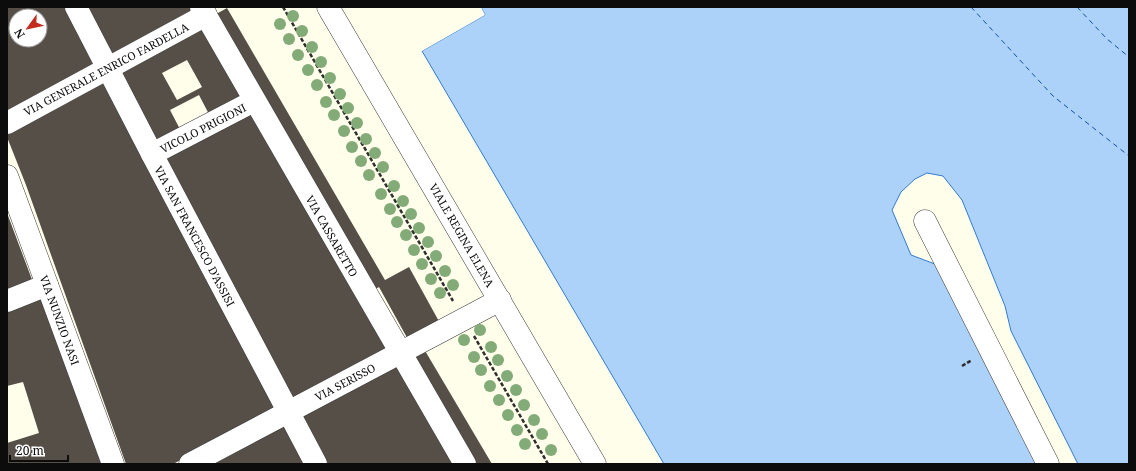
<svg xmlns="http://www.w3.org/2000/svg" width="1136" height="471" font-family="'Noto Serif',serif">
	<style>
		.water { fill: #add2f9; stroke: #307bd4 }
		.pier { fill: #fffeeb }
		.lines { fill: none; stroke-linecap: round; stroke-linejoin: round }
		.ferry { stroke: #104ea4; stroke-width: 1; stroke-dasharray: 5 4; stroke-linecap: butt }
		.building { fill: #554f48; fill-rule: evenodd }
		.minor-casing { stroke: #3f3f3f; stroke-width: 23 }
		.path { stroke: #2e2e2e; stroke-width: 2.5; stroke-dasharray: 4 2; stroke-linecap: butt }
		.minor { stroke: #fff; stroke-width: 22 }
		.tree { fill: #83ab78 }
		.labels { text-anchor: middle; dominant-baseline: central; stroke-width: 4; stroke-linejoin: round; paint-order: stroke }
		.street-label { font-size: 11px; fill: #0c0c0c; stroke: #fff }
	</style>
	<rect width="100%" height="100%" fill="#fffeeb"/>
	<path class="water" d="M481 7H1129V464H1078L1011 331 1005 306 962 200 943 176 927 173 915 179 901 192 892 210 911 255 935 264 1034 456 1036 464H664L422 51 485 15Z"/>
	<path class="pier" d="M479 7H481L485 15 422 51 421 49 482 14Z"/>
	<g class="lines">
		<g class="ferry">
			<path d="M971 7 1053 96 1129 156"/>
			<path d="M1077 7 1107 39 1129 57"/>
		</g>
	</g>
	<g class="building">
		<path d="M7 7H68L101 64 7 114ZM16 16H40V40H16Z"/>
		<path d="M88 7H190L196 17 116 60Z"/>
		<path d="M227 8 385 280 409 267 441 325 410 343 379 287 369 293 209 18Z"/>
		<path d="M200 25 248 101 212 120 199 95 170 110 183 135 159 147 117 69ZM187 60 202 87 177 100 162 73Z"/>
		<path d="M105 78 279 410 173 464H126L26 185 7 137V131Z"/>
		<path d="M250 106 393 351 294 404 162 152Z"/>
		<path d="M7 213 34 285 7 297Z"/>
		<path d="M41 295 102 464H7V443L39 433 23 382 7 386V308Z"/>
		<path d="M424 349 492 464H468L408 357Z"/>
		<path d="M397 362 456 464H328L302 414Z"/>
		<path d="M286 422 307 464H207Z"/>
	</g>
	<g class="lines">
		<g class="minor-casing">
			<g id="minor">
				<path d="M76 7 152 154 316 464"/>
				<path d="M201 7 465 464"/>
				<path d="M328 7 595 464"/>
				<path d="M7 123 206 15"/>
				<path d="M152 154 254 101"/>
				<path d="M7 176 113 464"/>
				<path d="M925 221 1048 464"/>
				<path d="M7 301 47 285"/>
				<path d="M190 464 500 300"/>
			</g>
		</g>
		<g class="path">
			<path d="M283 7 453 301"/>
			<path d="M474 336 548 464"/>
			<path d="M962 366 972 360"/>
		</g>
		<use href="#minor" class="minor"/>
	</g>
	<g class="tree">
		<circle cx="293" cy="16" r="6"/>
		<circle cx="280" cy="24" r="6"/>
		<circle cx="302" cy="31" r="6"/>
		<circle cx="289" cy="39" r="6"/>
		<circle cx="312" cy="47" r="6"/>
		<circle cx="298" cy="55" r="6"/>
		<circle cx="321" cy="62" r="6"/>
		<circle cx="308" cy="70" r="6"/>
		<circle cx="330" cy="78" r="6"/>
		<circle cx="317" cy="85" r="6"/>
		<circle cx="340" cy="94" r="6"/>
		<circle cx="326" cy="102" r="6"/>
		<circle cx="348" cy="108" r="6"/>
		<circle cx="334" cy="115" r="6"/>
		<circle cx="357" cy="123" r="6"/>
		<circle cx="344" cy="131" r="6"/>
		<circle cx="366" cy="139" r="6"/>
		<circle cx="352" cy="147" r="6"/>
		<circle cx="375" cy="153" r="6"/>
		<circle cx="361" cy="161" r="6"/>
		<circle cx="383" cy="167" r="6"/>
		<circle cx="369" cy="175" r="6"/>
		<circle cx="394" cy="186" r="6"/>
		<circle cx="381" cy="194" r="6"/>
		<circle cx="403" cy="201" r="6"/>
		<circle cx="390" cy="209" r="6"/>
		<circle cx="411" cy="214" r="6"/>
		<circle cx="397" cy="222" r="6"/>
		<circle cx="419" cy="228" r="6"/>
		<circle cx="406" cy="235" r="6"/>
		<circle cx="428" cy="242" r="6"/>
		<circle cx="414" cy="250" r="6"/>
		<circle cx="436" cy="256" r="6"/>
		<circle cx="422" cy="264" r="6"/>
		<circle cx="445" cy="271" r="6"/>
		<circle cx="431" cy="279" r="6"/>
		<circle cx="453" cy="285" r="6"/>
		<circle cx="440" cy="293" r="6"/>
		<circle cx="480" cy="330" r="6"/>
		<circle cx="464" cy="340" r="6"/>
		<circle cx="491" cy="347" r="6"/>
		<circle cx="474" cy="357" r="6"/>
		<circle cx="498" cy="360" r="6"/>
		<circle cx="481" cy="370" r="6"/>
		<circle cx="507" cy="376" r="6"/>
		<circle cx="490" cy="386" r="6"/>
		<circle cx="516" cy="390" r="6"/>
		<circle cx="499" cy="400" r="6"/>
		<circle cx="524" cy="405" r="6"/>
		<circle cx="508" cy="415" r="6"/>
		<circle cx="534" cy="420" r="6"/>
		<circle cx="517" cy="430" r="6"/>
		<circle cx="542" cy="434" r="6"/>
		<circle cx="525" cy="444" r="6"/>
		<circle cx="551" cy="450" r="6"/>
	</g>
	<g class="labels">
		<g class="street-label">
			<text transform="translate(106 69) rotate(-28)">VIA GENERALE ENRICO FARDELLA</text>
			<text transform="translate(203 128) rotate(-27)">VICOLO PRIGIONI</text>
			<text transform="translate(462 235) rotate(60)">VIALE REGINA ELENA</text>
			<text transform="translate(195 236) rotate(62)">VIA SAN FRANCESCO D'ASSISI</text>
			<text transform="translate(332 236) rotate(60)">VIA CASSARETTO</text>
			<text transform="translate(60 320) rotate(70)">VIA NUNZIO NASI</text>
			<text transform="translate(345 382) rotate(-28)">VIA SERISSO</text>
		</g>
	</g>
	<rect width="1136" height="471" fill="none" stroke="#0c0c0c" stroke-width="16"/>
	<g transform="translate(28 28) rotate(237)"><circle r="19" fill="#ffffff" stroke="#9e9e9e"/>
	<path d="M0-3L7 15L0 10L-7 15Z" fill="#c32d1d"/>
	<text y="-6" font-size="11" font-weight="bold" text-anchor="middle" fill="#0c0c0c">N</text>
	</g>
	<path d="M10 455v6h58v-6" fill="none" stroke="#0c0c0c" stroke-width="2"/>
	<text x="16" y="455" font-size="12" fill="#0c0c0c" stroke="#ffffff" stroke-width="3" paint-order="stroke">20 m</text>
</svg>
